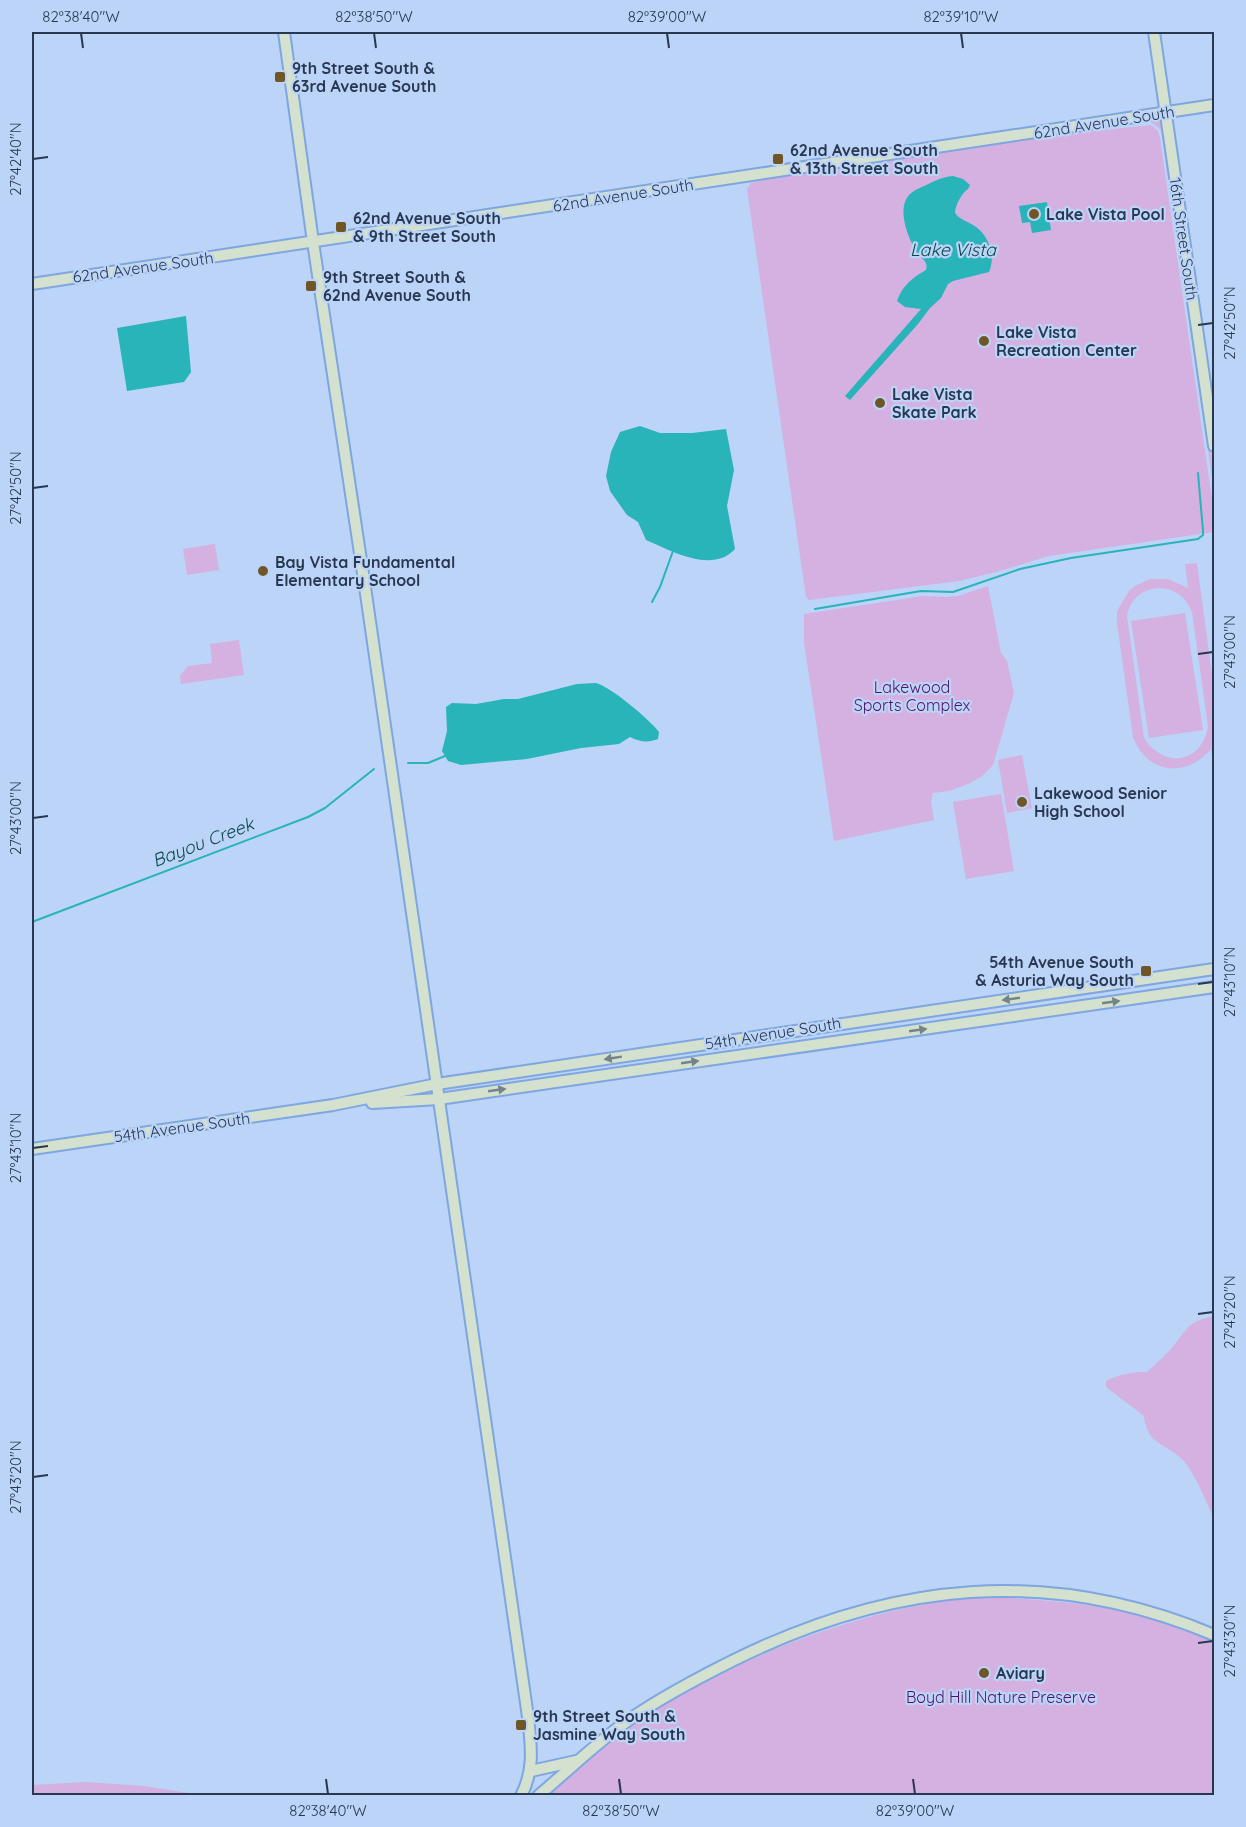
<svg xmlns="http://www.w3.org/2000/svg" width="1246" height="1827" font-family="Quicksand,sans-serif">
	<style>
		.green { fill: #d4b1e0; fill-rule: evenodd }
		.water { fill: #28b4b8 }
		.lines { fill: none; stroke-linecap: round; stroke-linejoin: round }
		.stream { stroke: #28b4b8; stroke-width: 2 }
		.secondary-casing { stroke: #7ea6e0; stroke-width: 14 }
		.secondary { stroke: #d4e1cf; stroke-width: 10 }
		.oneway { fill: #758489 }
		.ticks { fill: none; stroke: #283850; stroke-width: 2 }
		.poi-dot { fill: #705527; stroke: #bbd4f8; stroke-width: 2 }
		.labels { text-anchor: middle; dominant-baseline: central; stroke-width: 4.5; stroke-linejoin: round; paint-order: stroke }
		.poi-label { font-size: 16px; font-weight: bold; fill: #283850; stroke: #bbd4f8; text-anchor: start }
		.street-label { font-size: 16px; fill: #283850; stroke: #bbd4f8 }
		.park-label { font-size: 16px; fill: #541265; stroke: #bbd4f8 }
		.water-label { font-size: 18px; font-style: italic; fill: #0c4749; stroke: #bbd4f8 }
		.neatline { fill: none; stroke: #283850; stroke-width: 2 }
		.ticks-label { font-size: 15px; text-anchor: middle; fill: #283850 }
	</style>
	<rect width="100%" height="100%" fill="#bbd4f8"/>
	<g class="green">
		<path d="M1163 117 1214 472V491L1161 130 1151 122 1085 129Z"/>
		<path d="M1151 125 1158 131 1160 138 1214 513V532L1049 556 1000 571 959 581 809 600 806 597 747 189 751 183 761 180 1057 135Z"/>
		<path d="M215 544 219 570 187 575 183 549Z"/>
		<path d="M1197 563 1214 690V772L1211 749C1187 778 1147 775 1133 737L1117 623V611L1129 591 1135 586 1150 579H1168L1188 588 1185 564ZM1158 588C1175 588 1186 597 1192 612L1208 726C1202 764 1164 769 1144 738L1127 616C1130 599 1141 590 1158 588Z"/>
		<path d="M988 586 1001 653 1007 661 1014 693 993 765 981 777 968 784 949 791 933 793 931 802 934 820 834 841 804 642V614L923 596 946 597 958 596Z"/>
		<path d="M1185 613 1203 730 1149 738 1131 621Z"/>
		<path d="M239 640 244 675 181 684 180 676 188 666 212 663 210 644Z"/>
		<path d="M1022 755 1032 808 1007 813 998 760Z"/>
		<path d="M1001 794 1014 871 966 879 953 802Z"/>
		<path d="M1214 1316V1519C1207 1503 1194 1472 1183 1460 1166 1443 1147 1445 1144 1416L1106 1387V1381C1120 1374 1132 1372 1147 1372 1154 1365 1162 1359 1168 1352 1187 1332 1184 1322 1214 1316Z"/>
		<path d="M988 1597C1034 1599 1081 1602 1126 1612 1157 1619 1186 1631 1214 1642V1795L547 1796C571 1774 596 1750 623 1731 711 1669 832 1619 938 1602 954 1600 971 1599 988 1597Z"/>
		<path d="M86 1782 144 1786 202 1795H32V1785Z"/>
	</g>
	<g class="water">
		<path d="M953 176 963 179 970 185 968 189C962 193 955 205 955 213 961 221 968 221 976 227 989 236 996 257 989 272L953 281 948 284 941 298 930 308 918 324 850 400 845 396 921 309 905 307 897 301C902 286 913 277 926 270 929 260 920 259 916 251 907 236 894 203 914 191 916 189 920 188 922 187 933 182 941 177 953 176Z"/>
		<path d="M1047 202 1051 230 1032 233 1030 222 1022 223 1019 206Z"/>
		<path d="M186 316 191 372 184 382 127 391 117 328Z"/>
		<path d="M640 426 660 433H692L726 429 734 470 727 506 735 549C712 574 672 551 646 540L638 522 627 515 610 491 606 476 611 452 620 432Z"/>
		<path d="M596 683C611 687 649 719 659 732L658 739C648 743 640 742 630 737L619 744 581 748 527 759 461 765 448 761 442 751 447 731 446 707 452 703 476 704 504 699H518L577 684Z"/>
	</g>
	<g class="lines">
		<g class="stream">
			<path d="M652 602 660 587 673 551"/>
			<path d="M815 609 921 591 953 592 1020 569 1071 558 1198 539 1203 535V531L1198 473"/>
			<path d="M408 763H428L445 756"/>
			<path d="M32 922 308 817 325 808 374 769"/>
		</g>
		<g class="secondary-casing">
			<g id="secondary">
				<path d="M284 32 313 242 364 580 528 1717C531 1745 535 1769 521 1796"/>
				<path d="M1154 32 1214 446"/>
				<path d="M32 284 1214 105"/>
				<path d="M372 1103 439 1099 1214 987"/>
				<path d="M32 1149 333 1105 437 1084 1214 969"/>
				<path d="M531 1771 576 1761"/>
				<path d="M538 1796C570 1769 599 1740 633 1717 664 1696 698 1678 732 1661 891 1582 1048 1565 1214 1635"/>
			</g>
		</g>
		<use href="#secondary" class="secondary"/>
	</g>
	<defs><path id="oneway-solid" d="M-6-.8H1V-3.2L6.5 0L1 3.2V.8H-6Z" transform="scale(1.5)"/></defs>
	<g class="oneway">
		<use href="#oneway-solid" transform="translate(1011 999) rotate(172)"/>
		<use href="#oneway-solid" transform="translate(1111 1002) rotate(-8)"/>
		<use href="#oneway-solid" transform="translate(918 1030) rotate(-8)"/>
		<use href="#oneway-solid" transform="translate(613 1058) rotate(171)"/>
		<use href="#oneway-solid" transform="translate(690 1062) rotate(-8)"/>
		<use href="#oneway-solid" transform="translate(497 1090) rotate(-8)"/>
	</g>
	<path class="ticks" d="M81 33 83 48M374 33 376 48M667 33 669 48M961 33 963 48M33 159 48 157M1198 325 1213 323M33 488 48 486M1198 654 1213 652M33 818 48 816M1198 984 1213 982M33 1148 48 1146M1198 1314 1213 1312M33 1477 48 1475M1198 1643 1213 1641M326 1779 328 1794M619 1779 621 1794M913 1779 915 1794"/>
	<g class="poi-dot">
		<rect x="274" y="71" width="12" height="12" rx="3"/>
		<rect x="772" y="153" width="12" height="12" rx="3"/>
		<circle cx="1034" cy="214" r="6"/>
		<rect x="335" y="221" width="12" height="12" rx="3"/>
		<rect x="305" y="280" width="12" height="12" rx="3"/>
		<circle cx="984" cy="341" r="6"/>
		<circle cx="880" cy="403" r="6"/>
		<circle cx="263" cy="571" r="6"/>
		<circle cx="1022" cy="802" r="6"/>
		<rect x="1140" y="965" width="12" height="12" rx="3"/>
		<circle cx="984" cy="1673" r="6"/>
		<rect x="515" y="1719" width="12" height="12" rx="3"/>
	</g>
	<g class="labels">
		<g class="poi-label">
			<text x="292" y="68">9th Street South &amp;<tspan x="292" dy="18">63rd Avenue South</tspan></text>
			<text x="790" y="150">62nd Avenue South<tspan x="790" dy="18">&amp; 13th Street South</tspan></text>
			<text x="1046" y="214">Lake Vista Pool</text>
			<text x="353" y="218">62nd Avenue South<tspan x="353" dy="18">&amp; 9th Street South</tspan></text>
			<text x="323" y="277">9th Street South &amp;<tspan x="323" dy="18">62nd Avenue South</tspan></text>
			<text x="996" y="332">Lake Vista<tspan x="996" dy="18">Recreation Center</tspan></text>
			<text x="892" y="394">Lake Vista<tspan x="892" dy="18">Skate Park</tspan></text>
			<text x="275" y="562">Bay Vista Fundamental<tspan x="275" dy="18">Elementary School</tspan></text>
			<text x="1034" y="793">Lakewood Senior<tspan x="1034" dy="18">High School</tspan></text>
			<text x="1134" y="962" text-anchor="end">54th Avenue South<tspan x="1134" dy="18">&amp; Asturia Way South</tspan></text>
			<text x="996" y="1673">Aviary</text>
			<text x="533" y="1716">9th Street South &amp;<tspan x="533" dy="18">Jasmine Way South</tspan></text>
		</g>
		<g class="street-label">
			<text transform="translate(1104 122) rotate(-9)">62nd Avenue South</text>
			<text transform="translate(623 195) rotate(-9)">62nd Avenue South</text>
			<text transform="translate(1184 239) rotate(82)">16th Street South</text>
			<text transform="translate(143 267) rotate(-8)">62nd Avenue South</text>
			<text transform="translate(773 1033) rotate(-9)">54th Avenue South</text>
			<text transform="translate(182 1127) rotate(-8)">54th Avenue South</text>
		</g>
		<g class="park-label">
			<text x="912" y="687">Lakewood<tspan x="912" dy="18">Sports Complex</tspan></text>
			<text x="1001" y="1697">Boyd Hill Nature Preserve</text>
		</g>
		<g class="water-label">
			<text x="953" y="249">Lake Vista</text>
			<text transform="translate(203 842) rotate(-21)">Bayou Creek</text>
		</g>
	</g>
	<rect width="1246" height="1827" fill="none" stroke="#bbd4f8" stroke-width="66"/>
	<rect x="33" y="33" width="1180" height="1761" class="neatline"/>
	<g class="ticks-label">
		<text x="81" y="22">82°38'40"W</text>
		<text x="374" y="22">82°38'50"W</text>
		<text x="667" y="22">82°39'00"W</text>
		<text x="961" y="22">82°39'10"W</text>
		<text transform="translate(16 159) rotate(-90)" y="5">27°42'40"N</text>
		<text transform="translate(1230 323) rotate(-90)" y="5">27°42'50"N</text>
		<text transform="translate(16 488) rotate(-90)" y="5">27°42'50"N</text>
		<text transform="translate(1230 652) rotate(-90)" y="5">27°43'00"N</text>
		<text transform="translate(16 818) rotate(-90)" y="5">27°43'00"N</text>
		<text transform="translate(1230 982) rotate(-90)" y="5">27°43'10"N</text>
		<text transform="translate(16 1148) rotate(-90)" y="5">27°43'10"N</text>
		<text transform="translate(1230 1312) rotate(-90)" y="5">27°43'20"N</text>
		<text transform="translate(16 1477) rotate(-90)" y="5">27°43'20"N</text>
		<text transform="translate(1230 1641) rotate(-90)" y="5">27°43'30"N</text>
		<text x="328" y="1816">82°38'40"W</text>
		<text x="621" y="1816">82°38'50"W</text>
		<text x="915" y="1816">82°39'00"W</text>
	</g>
</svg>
